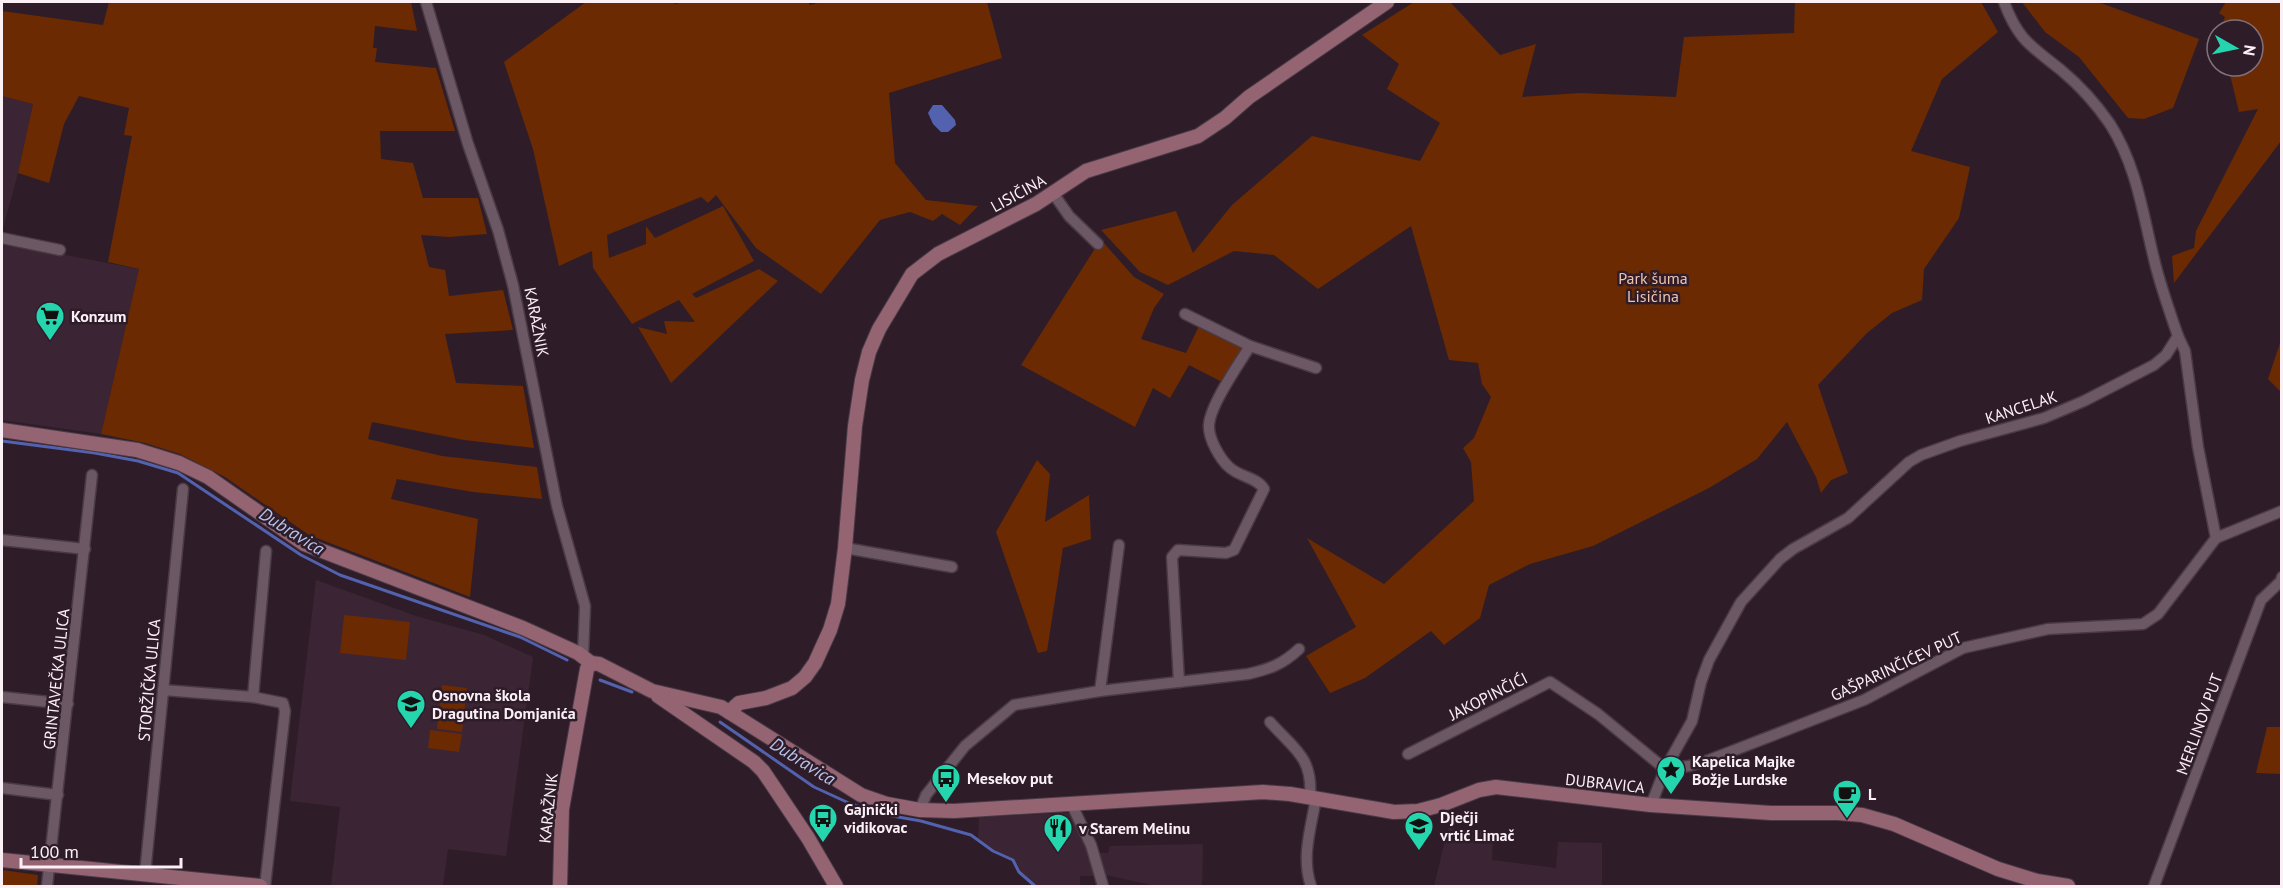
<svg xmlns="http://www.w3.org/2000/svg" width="2283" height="888" font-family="'PT Sans',sans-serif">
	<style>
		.built { fill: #3b2534 }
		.green { fill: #6b2a01 }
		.water { fill: #5262ae }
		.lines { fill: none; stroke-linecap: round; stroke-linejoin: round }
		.stream { stroke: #5262ae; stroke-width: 3 }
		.street-casing { stroke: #493a44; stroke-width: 13 }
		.secondary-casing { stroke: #493a44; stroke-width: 16 }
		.street { stroke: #6c5865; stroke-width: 10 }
		.secondary { stroke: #946472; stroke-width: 14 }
		.labels { text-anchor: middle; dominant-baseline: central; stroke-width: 5; stroke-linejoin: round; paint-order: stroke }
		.street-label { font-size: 16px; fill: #fcf0f7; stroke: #2e1d29 }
		.park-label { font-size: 16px; fill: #f1c3ae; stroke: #2e1d29 }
		.poi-label { font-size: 16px; font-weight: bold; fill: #fcf0f7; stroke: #2e1d29; text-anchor: start }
		.water-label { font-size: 18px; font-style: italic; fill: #b8c4ee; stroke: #2e1d29 }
	</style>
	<rect width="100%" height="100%" fill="#2e1d29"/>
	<g class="built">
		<path d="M2 96 33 104 18 173 2 232Z"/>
		<path d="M2 243 139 269 101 434 2 420Z"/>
		<path d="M316 580 416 616 484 635 533 657 506 856 448 849 443 886H331L340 807 290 801Z"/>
		<path d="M1068 813 1086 844 1094 876H1080V886H1037L1021 872 1014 859 995 850 978 838 979 817Z"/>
		<path d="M1448 828 1493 831 1492 860 1556 868 1558 842 1602 843V886H1434Z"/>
		<path d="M1203 844 1202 886H1156L1101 874 1097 853H1108L1110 846Z"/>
	</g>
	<g class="green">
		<path d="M109 2H411L417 31 375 26 373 48H377L375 62 436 68 455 131H380L381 159 413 163 423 198H478L487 234 449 237 421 235 429 267 445 270 449 296 503 290 513 330 445 334 456 383 523 386 534 448 464 440 372 422 368 439 442 456 537 467 542 499 473 492 397 479 391 499 478 519 470 597 309 535 225 477 180 454 145 443 101 434 139 269 108 262 132 136 124 135 129 108 79 96 64 124 49 183 18 173 33 104 2 96V11L103 25Z"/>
		<path d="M586 2H672L676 4 680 2H808L810 5 821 2H987L1002 58 889 93 895 163 926 200 978 206 960 225 942 214 933 221 910 212 880 220 821 294 756 248 716 195 708 203 701 197 607 235 609 258 646 244V226L655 238 723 206 754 261 692 294 696 298 759 269 778 281 671 383 638 327 667 334 664 321 695 322 679 300 632 324 593 268 592 251 559 266 533 149 504 62Z"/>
		<path d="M1414 2H1450L1500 55 1536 44 1522 97 1580 93 1676 97 1684 37 1794 33 1795 2H1981L1998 32 1942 79 1911 151 1970 167 1959 218 1924 269 1922 300 1892 313 1867 333 1818 385 1848 473 1831 480 1821 493 1816 477 1787 422 1757 459 1709 488 1593 546 1530 564 1489 585 1480 618 1444 645 1431 631 1365 678 1330 693 1306 656 1356 627 1307 538 1384 584 1474 501 1471 462 1463 448 1474 438 1491 397 1482 384 1478 363 1449 360 1411 226 1318 289 1274 255 1234 251 1168 285 1140 272 1101 230 1176 211 1193 253 1232 205 1312 136 1420 161 1440 123 1387 89 1399 64 1362 35Z"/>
		<path d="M2022 2H2098L2199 39 2173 108 2144 119 2128 118 2079 57 2045 32Z"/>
		<path d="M2226 2H2281V141L2174 283 2172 256 2194 248 2196 231 2258 109 2239 112 2228 66H2253V30H2220L2225 17 2219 13Z"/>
		<path d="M1103 242 1134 277 1164 294 1154 308 1141 339 1186 353 1200 324 1245 341 1226 384 1189 365 1170 398 1153 388 1135 427 1021 365 1094 250Z"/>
		<path d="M2281 340 2282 392H2281L2268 379Z"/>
		<path d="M1037 460 1050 474 1045 522 1089 495 1091 539 1063 548 1047 651 1038 653 996 532Z"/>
		<path d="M344 615 410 622 406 660 340 653Z"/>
		<path d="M442 685 467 688 462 732 437 729Z"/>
		<path d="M2267 727H2281V774L2256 773Z"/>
		<path d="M430 730 462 734 459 752 428 748Z"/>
		<path d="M2 870 38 875 37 886H2Z"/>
	</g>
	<path class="water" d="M933 105H942L955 120 956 125 948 132H941L933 124 928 113Z"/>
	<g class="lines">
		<g class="stream">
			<path d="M2 441 95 453 138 461 178 473 301 555 340 575 520 637 567 660"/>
			<path d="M600 680 632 692"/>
			<path d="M720 722 814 787 851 804 887 815 921 821 971 835 993 851 1013 860 1019 872 1035 886"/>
		</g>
		<g class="street-casing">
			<g id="street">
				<path d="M426 2 468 144 498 230 513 285 557 506 585 606 583 656"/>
				<path d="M1053 193 1069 216 1098 244"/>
				<path d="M2 238 60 250"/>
				<path d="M1185 314 1250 346 1316 368"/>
				<path d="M2178 336 2185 351 2198 447 2216 538 2282 511"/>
				<path d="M2 540 85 549"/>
				<path d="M845 548 952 567"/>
				<path d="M1179 682 1172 557 1178 550 1226 553 1234 550 1264 489C1257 477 1239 477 1229 467 1220 459 1208 438 1209 425 1210 405 1239 364 1250 346"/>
				<path d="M163 690 253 697 283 703 285 711 265 886"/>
				<path d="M1100 691 1119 545"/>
				<path d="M2 697 68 704"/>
				<path d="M253 697 266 551"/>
				<path d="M1270 722C1294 749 1313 757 1310 797"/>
				<path d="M1408 754 1550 682 1598 714 1665 769 1689 766 1709 760 1864 700 1963 648 2048 629 2143 624 2158 614 2216 538"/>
				<path d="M2 788 58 795"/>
				<path d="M1071 803 1091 845 1103 886"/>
				<path d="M1651 805 1665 769 1692 721 1701 682 1709 660 1741 602 1780 559 1793 549 1848 518 1909 462 1921 455 1960 441 2044 418 2084 401 2154 365 2166 355 2178 336C2170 313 2162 290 2156 267 2143 217 2138 168 2110 124 2097 105 2079 85 2061 70 2031 46 2018 40 2004 2"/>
				<path d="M920 810 926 795 965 746 1014 705 1100 691 1248 674C1270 669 1283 664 1299 649"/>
				<path d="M145 874 183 489"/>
				<path d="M47 886 92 475"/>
				<path d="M1311 886C1301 857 1311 828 1316 798"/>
				<path d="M2154 886 2261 600 2281 581 2282 577"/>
			</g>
		</g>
		<g class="secondary-casing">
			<g id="secondary">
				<path d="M2 430 137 450 179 463 208 477 304 544 523 628 578 653 591 663 599 664 652 691 721 707 861 795 887 804 920 810 954 811 1263 792 1290 794 1394 812 1418 811 1441 805 1479 790 1496 787 1651 805 1771 813H1838L1862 815 1894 824 1998 869 2037 881 2068 886"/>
				<path d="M658 696 754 762 763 771 808 838 836 886"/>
				<path d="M729 712 739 703 766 698 792 688 805 677 815 663 830 630 838 604 845 548 855 426 862 380 869 352 879 329 912 274 938 254 1036 204 1086 171 1198 136 1225 118 1249 97 1387 2"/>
				<path d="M2 860 260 886"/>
				<path d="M560 886 562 809 587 669 591 663"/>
			</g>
		</g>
		<use href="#street" class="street"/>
		<use href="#secondary" class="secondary"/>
	</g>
	<defs>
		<g id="supermarket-pin" transform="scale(1.5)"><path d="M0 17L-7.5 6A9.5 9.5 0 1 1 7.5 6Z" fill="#24d5ae" stroke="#2e1d29"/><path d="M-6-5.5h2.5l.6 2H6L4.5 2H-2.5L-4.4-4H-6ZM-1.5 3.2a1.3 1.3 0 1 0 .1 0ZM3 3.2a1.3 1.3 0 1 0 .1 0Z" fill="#111"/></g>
		<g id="school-pin" transform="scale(1.5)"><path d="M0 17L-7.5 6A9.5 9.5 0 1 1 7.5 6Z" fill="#24d5ae" stroke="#2e1d29"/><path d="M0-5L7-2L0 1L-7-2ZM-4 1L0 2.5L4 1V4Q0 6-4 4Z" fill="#111"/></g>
		<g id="sight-pin" transform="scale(1.5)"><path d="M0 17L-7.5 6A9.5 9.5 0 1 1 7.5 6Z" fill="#24d5ae" stroke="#2e1d29"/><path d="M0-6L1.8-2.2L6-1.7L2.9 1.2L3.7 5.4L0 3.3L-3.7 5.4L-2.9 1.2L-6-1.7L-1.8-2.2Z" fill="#111"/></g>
		<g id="bus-pin" transform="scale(1.5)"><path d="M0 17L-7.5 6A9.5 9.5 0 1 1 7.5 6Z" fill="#24d5ae" stroke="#2e1d29"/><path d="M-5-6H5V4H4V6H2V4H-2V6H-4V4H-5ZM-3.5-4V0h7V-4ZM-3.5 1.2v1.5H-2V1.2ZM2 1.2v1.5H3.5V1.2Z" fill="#111"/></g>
		<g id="cafe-pin" transform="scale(1.5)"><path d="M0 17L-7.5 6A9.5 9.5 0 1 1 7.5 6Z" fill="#24d5ae" stroke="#2e1d29"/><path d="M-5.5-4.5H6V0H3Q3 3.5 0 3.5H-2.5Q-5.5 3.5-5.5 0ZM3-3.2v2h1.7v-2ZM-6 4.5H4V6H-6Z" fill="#111"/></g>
		<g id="restaurant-pin" transform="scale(1.5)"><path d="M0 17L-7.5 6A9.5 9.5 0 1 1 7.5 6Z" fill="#24d5ae" stroke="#2e1d29"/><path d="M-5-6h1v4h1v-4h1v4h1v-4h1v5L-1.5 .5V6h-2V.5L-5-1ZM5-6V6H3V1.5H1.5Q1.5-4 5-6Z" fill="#111"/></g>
	</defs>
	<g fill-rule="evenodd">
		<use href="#supermarket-pin" x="50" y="316"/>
		<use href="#school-pin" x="411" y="704"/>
		<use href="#sight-pin" x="1671" y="770"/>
		<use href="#bus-pin" x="946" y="778"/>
		<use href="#cafe-pin" x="1847" y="794"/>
		<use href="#bus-pin" x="823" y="818"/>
		<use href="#school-pin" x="1419" y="826"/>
		<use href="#restaurant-pin" x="1058" y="828"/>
	</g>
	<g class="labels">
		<g class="street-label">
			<text transform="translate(1018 193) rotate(-29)">LISIČINA</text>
			<text transform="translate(537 322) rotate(79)">KARAŽNIK</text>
			<text transform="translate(2021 407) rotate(-18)">KANCELAK</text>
			<text transform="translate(1896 666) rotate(-25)">GAŠPARINČIĆEV PUT</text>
			<text transform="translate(56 679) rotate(-84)">GRINTAVEČKA ULICA</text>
			<text transform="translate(149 680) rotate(-85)">STORŽIČKA ULICA</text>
			<text transform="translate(1488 696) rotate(-27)">JAKOPINČIĆI</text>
			<text transform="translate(2199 724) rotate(-70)">MERLINOV PUT</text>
			<text transform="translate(1605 783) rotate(6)">DUBRAVICA</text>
			<text transform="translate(548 808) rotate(-84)">KARAŽNIK</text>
		</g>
		<g class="park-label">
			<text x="1653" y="278">Park šuma<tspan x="1653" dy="18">Lisičina</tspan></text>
		</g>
		<g class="poi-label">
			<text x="71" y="316">Konzum</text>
			<text x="432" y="695">Osnovna škola<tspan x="432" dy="18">Dragutina Domjanića</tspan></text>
			<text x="1692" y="761">Kapelica Majke<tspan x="1692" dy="18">Božje Lurdske</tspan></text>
			<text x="967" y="778">Mesekov put</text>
			<text x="1868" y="794">L</text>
			<text x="844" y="809">Gajnički<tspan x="844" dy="18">vidikovac</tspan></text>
			<text x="1440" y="817">Dječji<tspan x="1440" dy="18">vrtić Limač</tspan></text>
			<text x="1079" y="828">v Starem Melinu</text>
		</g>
		<g class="water-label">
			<text transform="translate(292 531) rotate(32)">Dubravica</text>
			<text transform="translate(803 761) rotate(32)">Dubravica</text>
		</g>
	</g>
	<rect width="2283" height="888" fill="none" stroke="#fcf0f7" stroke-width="6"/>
	<g transform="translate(2235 48) rotate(99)"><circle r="28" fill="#2e1d29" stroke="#80717b" stroke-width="1.5"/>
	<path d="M0-4.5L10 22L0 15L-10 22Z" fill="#24d5ae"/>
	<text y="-9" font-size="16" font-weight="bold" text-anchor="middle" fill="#fcf0f7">N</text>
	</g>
	<path d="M21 858v9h160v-9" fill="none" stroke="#fcf0f7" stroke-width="3"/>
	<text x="30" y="858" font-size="18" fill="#fcf0f7" stroke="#2e1d29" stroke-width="4.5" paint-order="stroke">100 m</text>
</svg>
